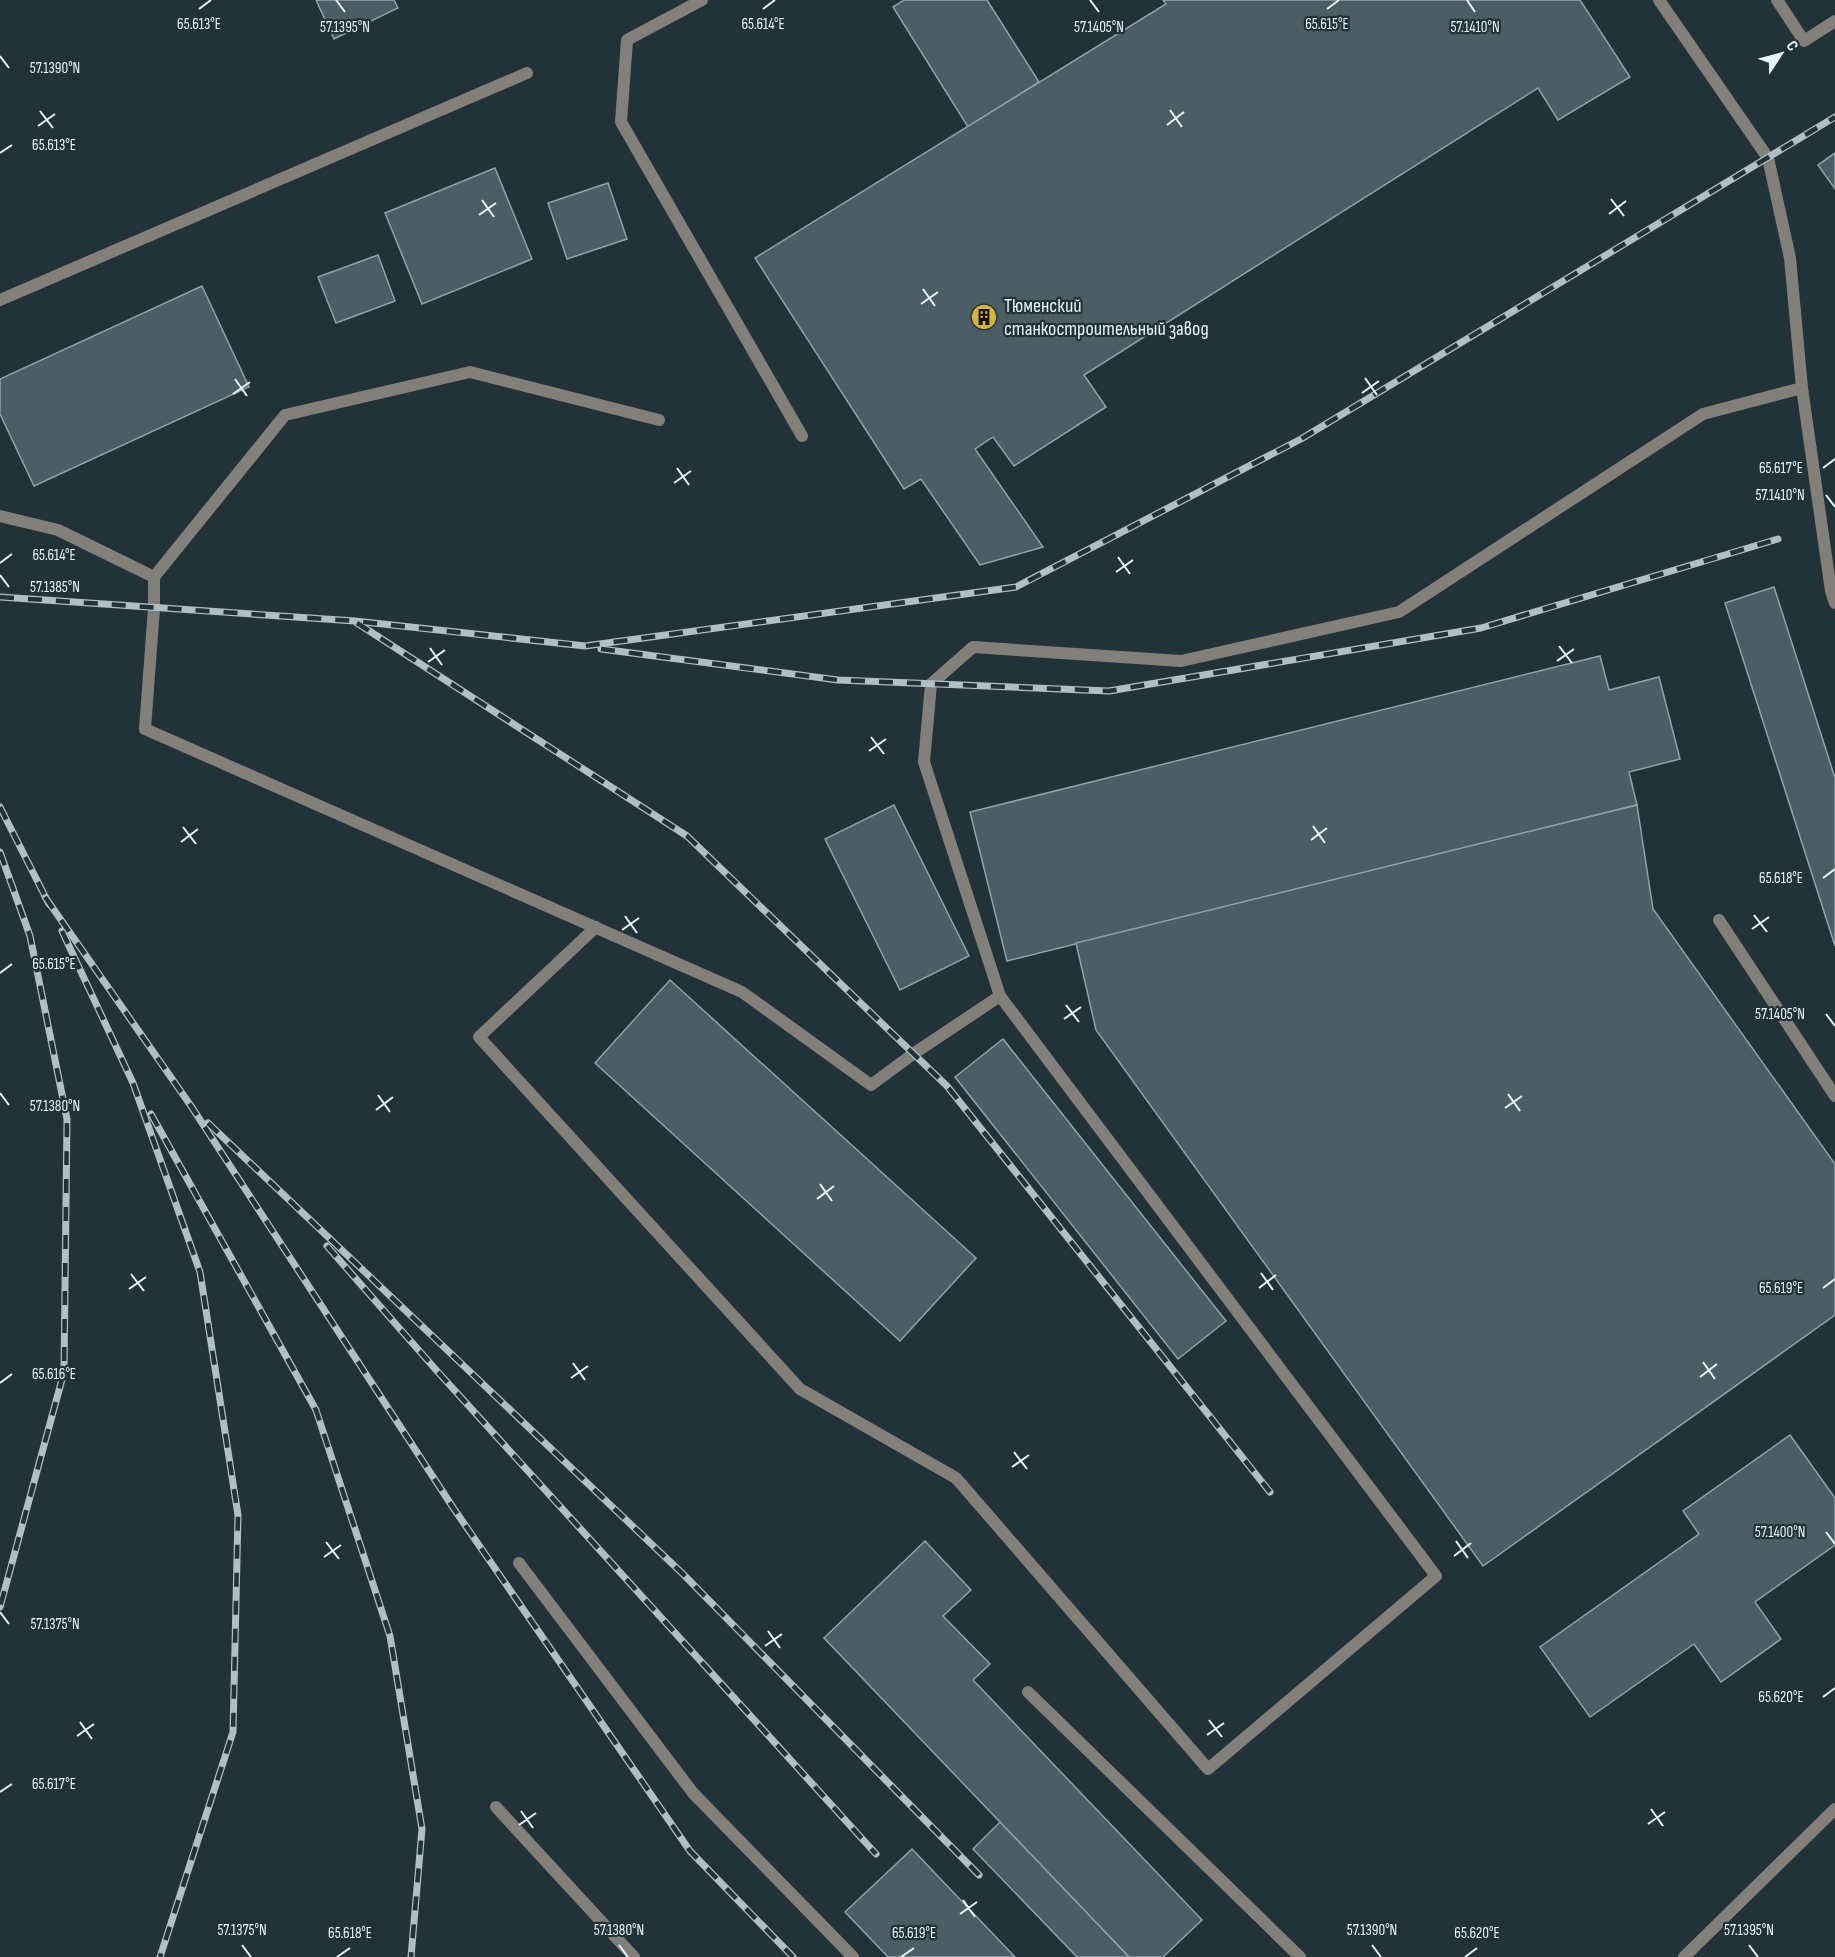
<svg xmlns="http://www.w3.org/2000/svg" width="1835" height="1957" font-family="'Sofia Sans Condensed',sans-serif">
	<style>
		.building { fill: #4b5e65; stroke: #8ea3ab; stroke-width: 1.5 }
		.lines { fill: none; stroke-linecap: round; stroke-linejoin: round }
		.service { stroke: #838079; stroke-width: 12 }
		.minor { stroke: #838079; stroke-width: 12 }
		.tertiary { stroke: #838079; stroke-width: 12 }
		.rail-casing { stroke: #b1bec4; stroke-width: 7 }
		.rail { stroke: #213339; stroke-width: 4.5; stroke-dasharray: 14; stroke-linecap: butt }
		.ticks { fill: none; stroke: #e9f4f9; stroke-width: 2 }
		.labels { text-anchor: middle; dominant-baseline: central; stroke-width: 4.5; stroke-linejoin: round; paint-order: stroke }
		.poi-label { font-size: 20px; fill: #e9f4f9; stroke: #213339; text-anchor: start }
		.ticks-label { font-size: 15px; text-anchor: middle; fill: #e9f4f9; stroke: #213339; stroke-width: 4.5; stroke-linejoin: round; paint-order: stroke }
	</style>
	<rect width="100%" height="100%" fill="#213339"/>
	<g class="building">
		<path d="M316 0H394L398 8 334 39Z"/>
		<path d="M904 0H987L1039 82 968 127 893 7Z"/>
		<path d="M1163 0H1580L1630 77 1558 120 1538 88 1084 375 1106 407 1014 466 993 437 975 449 1043 547 980 565 921 479 904 489 755 258 1166 4Z"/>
		<path d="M1835 153V189L1818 165Z"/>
		<path d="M495 168 532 259 422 304 385 213Z"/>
		<path d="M608 183 627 239 567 259 548 203Z"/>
		<path d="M378 255 395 301 336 323 318 277Z"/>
		<path d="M202 286 249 387 34 486 0 414V379Z"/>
		<path d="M1774 587 1835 778V946L1725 603Z"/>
		<path d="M1600 656 1609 690 1659 677 1680 759 1629 772 1637 805 1007 961 970 812Z"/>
		<path d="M894 805 969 956 900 990 825 839Z"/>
		<path d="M1637 805 1653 909 1835 1164V1315L1483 1566 1096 1030 1076 943Z"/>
		<path d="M670 980 976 1258 900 1341 595 1063Z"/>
		<path d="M1003 1039 1226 1321 1178 1359 955 1077Z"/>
		<path d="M1790 1435 1835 1498V1545L1755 1602 1781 1639 1721 1682 1694 1644 1590 1717 1540 1647 1699 1534 1683 1511Z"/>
		<path d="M925 1541 971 1590 943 1616 990 1664 973 1680 1202 1920 1163 1957H1129L824 1638Z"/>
		<path d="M1000 1822 1129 1957H1077L973 1849Z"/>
		<path d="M912 1849 1015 1957H888L845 1912Z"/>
	</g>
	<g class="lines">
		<g class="service">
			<path d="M702 0 627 40 621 122 802 436"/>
			<path d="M1777 0 1804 41 1835 21"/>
			<path d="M0 300 527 73"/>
			<path d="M0 516 58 530 154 577"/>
			<path d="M1719 920 1835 1096"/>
			<path d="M596 927 479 1037 800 1389 956 1478 1208 1769 1436 1576 1000 996 913 1054 871 1085 742 992 145 729 154 608V577L285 415 470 372 659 420"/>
			<path d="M1000 996 924 762 931 684 973 647 1181 661 1399 612 1703 414 1802 388"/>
			<path d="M519 1563 693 1793 853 1957"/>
			<path d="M1028 1692 1300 1957"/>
			<path d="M496 1807 634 1957"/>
		</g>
		<path class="minor" d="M1659 0 1768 158 1790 258 1802 388 1831 591 1835 603"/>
		<path class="tertiary" d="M1684 1957 1835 1809"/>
		<g class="rail-casing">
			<g id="rail">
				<path d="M0 597 355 621 585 646 1016 587 1301 439 1835 117"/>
				<path d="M357 623 687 836 947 1086 1270 1492"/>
				<path d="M601 649 838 680 1109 691 1481 628 1778 539"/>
				<path d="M0 807 49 904"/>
				<path d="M0 852 30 936 67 1119 64 1372 0 1607"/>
				<path d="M45 897 191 1106 454 1509 690 1851 793 1957"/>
				<path d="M62 931 133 1083 200 1272 238 1515 233 1732 160 1957"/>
				<path d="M151 1114 316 1410 390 1636 422 1829 411 1957"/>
				<path d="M208 1123 683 1574 979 1875"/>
				<path d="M327 1246 437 1371 876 1854"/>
			</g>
		</g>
		<use href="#rail" class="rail"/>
	</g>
	<path class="ticks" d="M336 0 345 12M1090 0 1099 12M1467 0 1475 12M199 9 211 0M763 9 775 0M1327 9 1339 0M0 56 9 68M1170 110 1182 127M40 111 53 128M1167 125 1184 112M38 126 55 114M0 153 12 145M1611 199 1624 216M482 200 494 217M1609 214 1626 201M479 215 496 203M923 289 935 306M921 304 938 292M1365 378 1377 395M235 379 247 396M1362 393 1379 381M233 394 250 382M677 468 689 485M1823 468 1835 459M674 483 691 471M1826 495 1835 507M1118 557 1130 574M0 563 12 554M1116 572 1133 560M0 575 9 587M1559 646 1572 663M430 648 442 665M1557 661 1574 649M428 662 445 650M871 737 884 754M869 751 886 739M1313 826 1325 843M183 827 196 844M1311 840 1327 828M181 842 198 829M1823 878 1835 869M1754 915 1767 932M625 916 637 933M1752 929 1769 917M622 930 639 918M0 973 12 964M1066 1005 1079 1022M1826 1014 1835 1026M1064 1019 1081 1007M0 1093 9 1105M1508 1094 1520 1111M378 1095 390 1112M1505 1108 1522 1096M376 1110 393 1097M820 1184 832 1201M817 1199 834 1186M1261 1273 1273 1290M131 1274 144 1291M1259 1288 1276 1275M1823 1288 1835 1279M129 1289 146 1277M1703 1362 1715 1379M573 1363 585 1380M1700 1377 1717 1364M571 1378 588 1366M0 1383 12 1374M1014 1452 1027 1469M1012 1467 1029 1455M1826 1532 1835 1544M1456 1541 1468 1558M326 1542 339 1559M1454 1556 1471 1543M324 1557 341 1545M0 1612 9 1624M768 1631 780 1648M765 1646 782 1634M1823 1697 1835 1688M1209 1720 1222 1737M80 1722 92 1739M1207 1735 1224 1723M77 1736 94 1724M0 1792 12 1784M1651 1809 1663 1826M521 1811 533 1828M1648 1824 1665 1812M519 1825 536 1813M963 1900 975 1917M960 1914 977 1902M242 1945 251 1957M619 1945 628 1957M1372 1945 1381 1957M1749 1945 1758 1957M337 1957 350 1948M901 1957 914 1948M1465 1957 1477 1948"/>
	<defs>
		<g id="building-disc" transform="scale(1.35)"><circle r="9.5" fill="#d7b434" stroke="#213339"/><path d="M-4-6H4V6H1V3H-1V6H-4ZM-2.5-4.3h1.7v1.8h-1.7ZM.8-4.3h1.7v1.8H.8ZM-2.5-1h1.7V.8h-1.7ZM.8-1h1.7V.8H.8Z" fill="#111"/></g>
	</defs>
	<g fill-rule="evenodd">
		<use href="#building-disc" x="984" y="317"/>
	</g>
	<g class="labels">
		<g class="poi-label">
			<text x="1004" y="306">Тюменский<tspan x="1004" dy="23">станкостроительный завод</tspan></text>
		</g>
	</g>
	<g class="ticks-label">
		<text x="199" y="29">65.613°E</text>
		<text x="1327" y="29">65.615°E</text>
		<text x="763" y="29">65.614°E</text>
		<text x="345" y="32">57.1395°N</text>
		<text x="1099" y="32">57.1405°N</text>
		<text x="1475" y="32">57.1410°N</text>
		<text x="55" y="73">57.1390°N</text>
		<text x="54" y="150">65.613°E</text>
		<text x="1781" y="473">65.617°E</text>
		<text x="1780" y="500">57.1410°N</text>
		<text x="54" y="560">65.614°E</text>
		<text x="55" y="592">57.1385°N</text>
		<text x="1781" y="883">65.618°E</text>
		<text x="54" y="969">65.615°E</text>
		<text x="1780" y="1019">57.1405°N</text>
		<text x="55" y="1111">57.1380°N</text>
		<text x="1781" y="1293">65.619°E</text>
		<text x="54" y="1379">65.616°E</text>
		<text x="1780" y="1537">57.1400°N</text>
		<text x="55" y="1629">57.1375°N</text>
		<text x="1781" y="1702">65.620°E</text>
		<text x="54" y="1789">65.617°E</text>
		<text x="242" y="1935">57.1375°N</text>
		<text x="619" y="1935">57.1380°N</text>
		<text x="1372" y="1935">57.1390°N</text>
		<text x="1749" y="1935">57.1395°N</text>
		<text x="350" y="1938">65.618°E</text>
		<text x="914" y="1938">65.619°E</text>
		<text x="1477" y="1938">65.620°E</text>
	</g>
	<g transform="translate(1781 54) rotate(54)" stroke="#213339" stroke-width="4.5" paint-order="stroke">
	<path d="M0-4.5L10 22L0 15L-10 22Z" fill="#e9f4f9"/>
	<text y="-9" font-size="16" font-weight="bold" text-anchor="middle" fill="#e9f4f9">С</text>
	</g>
</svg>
